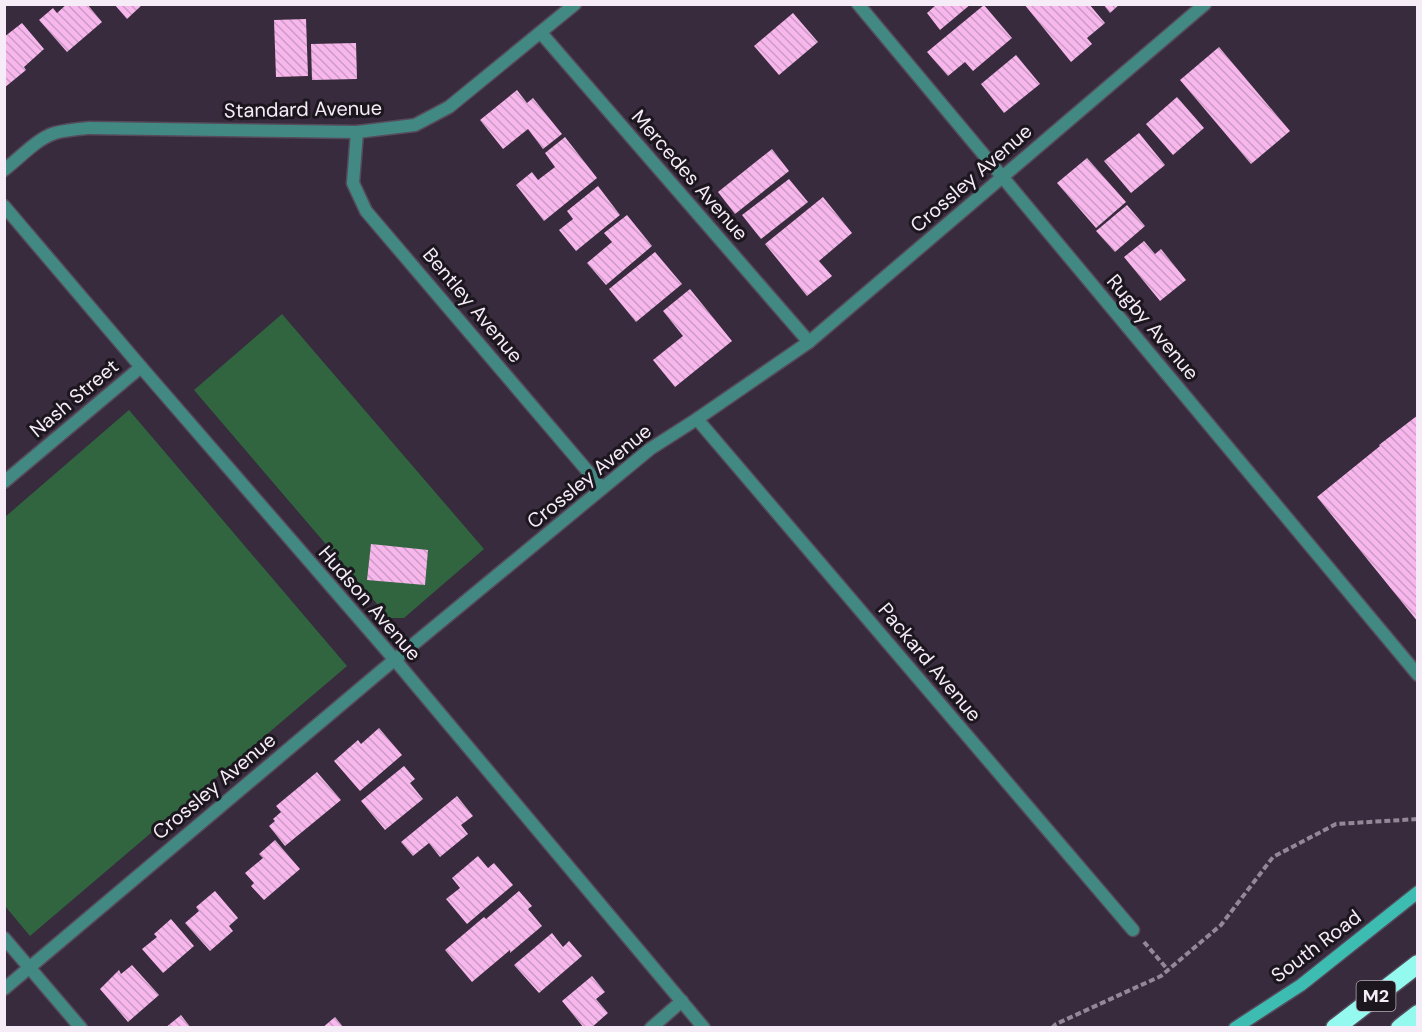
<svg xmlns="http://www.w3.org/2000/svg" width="1422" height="1032" font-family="'DM Sans',sans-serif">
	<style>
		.green { fill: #316540 }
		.building { fill: url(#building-back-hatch) }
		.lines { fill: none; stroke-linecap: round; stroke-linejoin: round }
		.minor-casing { stroke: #564a5b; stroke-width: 15 }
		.secondary-casing { stroke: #564a5b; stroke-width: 15 }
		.motorway-casing { stroke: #564a5b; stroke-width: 21 }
		.path { stroke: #938897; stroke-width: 4; stroke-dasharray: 6 3; stroke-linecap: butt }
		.minor { stroke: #428983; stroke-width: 12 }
		.secondary { stroke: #3dbcb2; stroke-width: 12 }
		.motorway { stroke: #94f9ef; stroke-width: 18 }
		.labels { text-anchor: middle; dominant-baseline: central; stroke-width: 6; stroke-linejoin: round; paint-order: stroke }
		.shield { fill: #1c161e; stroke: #b4acb7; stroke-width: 1.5 }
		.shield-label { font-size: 18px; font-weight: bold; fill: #f5ecf8 }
		.street-label { font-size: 20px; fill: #f5ecf8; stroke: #1c161e }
	</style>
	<defs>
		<pattern id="building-back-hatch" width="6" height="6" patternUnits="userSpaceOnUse" patternTransform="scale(1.5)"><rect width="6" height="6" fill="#f8b7ec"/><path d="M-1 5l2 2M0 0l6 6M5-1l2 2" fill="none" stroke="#cc9bc4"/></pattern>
	</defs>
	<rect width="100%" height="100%" fill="#382b3d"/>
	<g class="green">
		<path d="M282 314 484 549 404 618H389L194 390Z"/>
		<path d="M129 410 347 666 30 936 5 906V517Z"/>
	</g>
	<g class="building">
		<path d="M67 4H76L78 6 79 4H87L102 22 67 52 39 20 53 8 57 13Z"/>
		<path d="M114 4H143L127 19Z"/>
		<path d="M937 4H971L940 30 927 13Z"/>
		<path d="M1024 4H1080L1081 6 1082 4H1089L1105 23 1087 38 1092 44 1071 62Z"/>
		<path d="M1103 4H1120L1110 13Z"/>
		<path d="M984 5 1012 38 973 71 965 62 948 76 927 52Z"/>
		<path d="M793 13 818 42 779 75 754 46Z"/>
		<path d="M306 19 308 76 276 77 274 20Z"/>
		<path d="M22 23 44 49 24 67 26 70 4 88V37Z"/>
		<path d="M356 43 357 79 312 80 311 44Z"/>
		<path d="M1219 47 1290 131 1251 164 1180 80Z"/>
		<path d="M1016 55 1040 84 1004 113 981 84Z"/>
		<path d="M517 90 527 103 533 98 562 134 543 149 528 129 503 149 480 120Z"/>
		<path d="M1177 97 1204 128 1173 155 1146 124Z"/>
		<path d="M1139 133 1165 165 1131 193 1104 161Z"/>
		<path d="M565 137 597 178 544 221 516 185 532 172 538 180 555 167 545 153Z"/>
		<path d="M772 149 789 171 735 214 718 192Z"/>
		<path d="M1087 158 1126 202 1096 228 1057 183Z"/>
		<path d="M789 179 808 202 761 239 742 215Z"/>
		<path d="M598 186 620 215 576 251 559 230 573 219 567 211Z"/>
		<path d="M823 197 852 233 819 261 832 276 807 296 765 244Z"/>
		<path d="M1127 205 1145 226 1115 252 1096 231Z"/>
		<path d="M627 215 652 246 606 285 587 263 612 242 604 233Z"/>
		<path d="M1144 241 1155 254 1161 249 1186 280 1160 301 1124 257Z"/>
		<path d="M655 252 682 284 636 322 609 289Z"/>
		<path d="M690 289 732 341 675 387 653 360 683 336 663 311Z"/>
		<path d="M1418 415V622L1317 497 1380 446 1379 445Z"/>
		<path d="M371 544 428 550 425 585 367 580Z"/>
		<path d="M379 728 402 755 360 791 334 761 358 740 361 744Z"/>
		<path d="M404 766 415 779 410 783 423 799 385 830 361 801Z"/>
		<path d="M317 772 341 800 285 846 269 826 275 821 273 819 281 812 276 806Z"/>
		<path d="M457 796 473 816 461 825 468 834 440 857 429 843 413 856 401 842Z"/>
		<path d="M275 840 300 869 264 900 251 886 254 883 245 873 263 858 259 854Z"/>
		<path d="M478 856 488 868 494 863 513 885 467 924 446 899 460 888 452 878Z"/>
		<path d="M215 891 238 918 229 926 233 931 210 951 185 923 199 911 196 907Z"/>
		<path d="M519 891 532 906 528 909 542 926 510 953V950L472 982 445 950 484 917 486 919Z"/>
		<path d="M171 919 194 946 163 973 142 949 157 937 154 934Z"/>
		<path d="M552 933 563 947 569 941 582 956 539 993 514 965Z"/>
		<path d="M132 965 159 995 128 1022 100 989 119 970 121 974Z"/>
		<path d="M592 976 605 992 596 999 608 1013 591 1028H584L562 1001Z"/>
		<path d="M181 1015 191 1028H165Z"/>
		<path d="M335 1017 344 1028H322Z"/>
	</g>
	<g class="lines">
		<g class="minor-casing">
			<g id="minor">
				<path d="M858 4 1418 675"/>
				<path d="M541 33 809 342"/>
				<path d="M357 132 353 183 366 211 602 488"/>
				<path d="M4 170C20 158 36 139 55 133 66 130 78 129 89 128L357 132 415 125 449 107 575 4"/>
				<path d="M4 206 141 367 395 660 704 1028"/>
				<path d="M697 419 1133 930"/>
				<path d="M4 482 141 367"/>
				<path d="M4 938 81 1028"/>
				<path d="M4 989 381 671 650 449 697 419 809 342 1205 4"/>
				<path d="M651 1028 682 1001"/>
			</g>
		</g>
		<g class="secondary-casing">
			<path id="secondary" d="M1235 1028 1301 985 1418 892"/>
		</g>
		<g class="motorway-casing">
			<g id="motorway">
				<path d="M1335 1028 1418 964"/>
				<path d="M1400 1028 1418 1014"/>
			</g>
		</g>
		<g class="path">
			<path d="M1144 942 1168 970"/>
			<path d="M1052 1028 1056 1024 1161 976 1221 925 1273 857 1336 824 1418 819"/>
		</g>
		<use href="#minor" class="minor"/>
		<use href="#secondary" class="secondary"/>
		<use href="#motorway" class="motorway"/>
	</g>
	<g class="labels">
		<rect class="shield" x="1356.5" y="981" width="39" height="30" rx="4.5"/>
		<g class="shield-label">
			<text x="1376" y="996">M2</text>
		</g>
		<g class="street-label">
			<text transform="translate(303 109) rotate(-1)">Standard Avenue</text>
			<text transform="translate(690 175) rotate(49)">Mercedes Avenue</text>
			<text transform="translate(971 178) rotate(-41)">Crossley Avenue</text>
			<text transform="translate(473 305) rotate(50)">Bentley Avenue</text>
			<text transform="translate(1153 327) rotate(50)">Rugby Avenue</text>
			<text transform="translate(74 398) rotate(-40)">Nash Street</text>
			<text transform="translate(589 476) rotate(-39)">Crossley Avenue</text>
			<text transform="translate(370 603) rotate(49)">Hudson Avenue</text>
			<text transform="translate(930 662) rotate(50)">Packard Avenue</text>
			<text transform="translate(214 786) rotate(-40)">Crossley Avenue</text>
			<text transform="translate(1316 946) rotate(-37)">South Road</text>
		</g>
	</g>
	<rect width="1422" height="1032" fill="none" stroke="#f5ecf8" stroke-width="12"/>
</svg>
